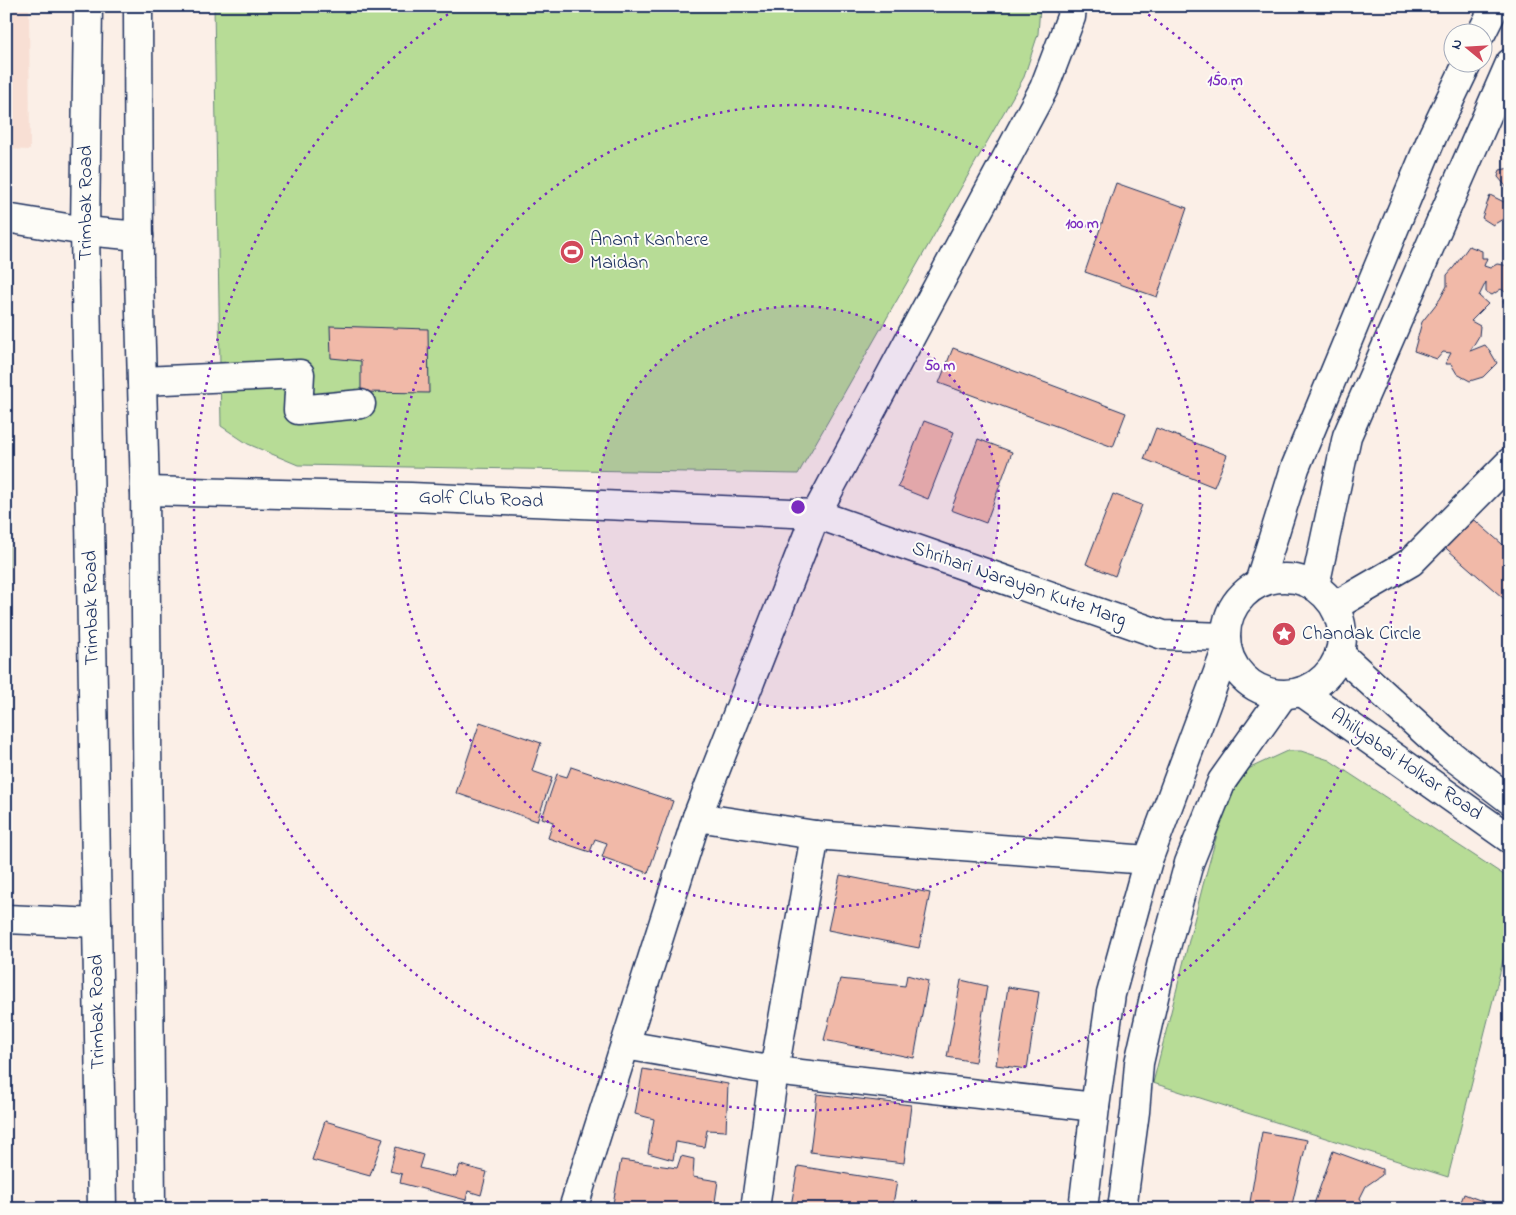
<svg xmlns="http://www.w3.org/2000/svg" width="1516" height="1215" font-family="'Indie Flower',sans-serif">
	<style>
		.built { fill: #f8dfd4 }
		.green { fill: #b7dc96; stroke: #69867a }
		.building { fill: #f1b9a8; stroke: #1b2f5e }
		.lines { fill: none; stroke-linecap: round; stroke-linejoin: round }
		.street-casing { stroke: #1b2f5e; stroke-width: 31 }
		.secondary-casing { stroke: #1b2f5e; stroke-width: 31 }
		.highway-casing { stroke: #1b2f5e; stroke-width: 31 }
		.street { stroke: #fdfcf7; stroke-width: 28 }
		.secondary { stroke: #fdfcf7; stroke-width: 28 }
		.highway { stroke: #fdfcf7; stroke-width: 28 }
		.ring { fill: none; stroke: #7b2cbf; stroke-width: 2.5; stroke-dasharray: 2.5 5 }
		.labels { text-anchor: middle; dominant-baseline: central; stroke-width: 4; stroke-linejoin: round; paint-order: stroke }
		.street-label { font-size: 20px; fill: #1b2f5e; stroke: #fdfcf7 }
		.poi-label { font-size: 20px; fill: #1b2f5e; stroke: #fdfcf7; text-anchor: start }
		.centre { fill: #7b2cbf; stroke: #fdfcf7; stroke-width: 2.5 }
		.ring-label { font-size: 15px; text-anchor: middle; font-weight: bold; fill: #7b2cbf; stroke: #fdfcf7; stroke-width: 4; stroke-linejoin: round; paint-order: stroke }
	</style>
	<rect width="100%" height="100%" fill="#fbefe7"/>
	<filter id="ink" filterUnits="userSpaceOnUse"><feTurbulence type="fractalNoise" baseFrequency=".02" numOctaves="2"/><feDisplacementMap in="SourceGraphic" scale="10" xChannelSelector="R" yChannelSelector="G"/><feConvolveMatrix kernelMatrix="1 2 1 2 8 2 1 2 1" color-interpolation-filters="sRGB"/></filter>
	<g filter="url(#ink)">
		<path class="built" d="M6 6H29L30 150 6 149Z"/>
		<g class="green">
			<path d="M214 6H1040L1038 34 1024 77 798 474 298 465 248 444 221 426Z"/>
			<path d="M6 272H8L10 581H6Z"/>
			<path d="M1287 751H1301L1329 760 1510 879V933L1448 1177 1153 1083 1203 885 1220 824 1234 791 1248 769Z"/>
		</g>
		<g class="building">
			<path d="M1510 168V167V191L1498 177 1500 170Z"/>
			<path d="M1116 183 1187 208 1157 297 1085 272Z"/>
			<path d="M1490 195 1510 205V232L1506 231 1509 224 1503 219 1493 225 1482 218Z"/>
			<path d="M1469 246 1482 251V258H1487L1484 266 1490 268 1497 264 1510 266V307L1503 302 1508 294 1501 289 1492 295 1486 292V282L1479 296 1488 304 1471 321 1480 326 1479 336 1470 351 1485 345 1490 351 1497 363 1483 377 1470 381 1457 374 1451 364H1445L1451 353 1443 352 1437 359 1414 351 1422 322 1440 299 1447 286V275L1454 267Z"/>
			<path d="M330 326 428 329 429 393 361 392V361L331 358Z"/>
			<path d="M953 348 1126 413 1113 447 939 383Z"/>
			<path d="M924 421 954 432 928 499 898 487Z"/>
			<path d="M1156 428 1227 455 1214 487 1144 459Z"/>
			<path d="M978 439 1012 452 986 523 951 510Z"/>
			<path d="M1113 494 1142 505 1115 576 1086 564Z"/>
			<path d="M1469 515 1510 551V604L1440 543Z"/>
			<path d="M480 722 541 743 532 771 552 778 537 821 456 793Z"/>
			<path d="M571 767 673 801 648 873 602 857 607 843 595 839 590 852 548 838 553 822 542 818 557 774 567 777Z"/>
			<path d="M840 875 930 893 919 948 828 930Z"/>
			<path d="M907 975 928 981 914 1058 824 1040 840 979 905 986Z"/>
			<path d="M961 980 987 986 975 1062 947 1057Z"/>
			<path d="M1008 987 1039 992 1027 1069 996 1065Z"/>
			<path d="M643 1069 728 1084 726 1131 707 1130 704 1147 676 1142 673 1160 648 1153 654 1119 635 1114Z"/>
			<path d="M817 1094 911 1105 904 1163 810 1152Z"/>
			<path d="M325 1121 383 1138 370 1176 312 1160Z"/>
			<path d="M1262 1132 1307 1140 1291 1209 1249 1208Z"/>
			<path d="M396 1147 423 1155 419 1168 456 1177 460 1165 487 1172 481 1195 468 1191 466 1200 400 1183 402 1174 390 1171Z"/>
			<path d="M1333 1151 1382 1169V1175L1366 1186 1360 1198 1366 1209H1328L1314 1204Z"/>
			<path d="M681 1156 694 1159 693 1177 718 1181 714 1209H612L621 1160 677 1168Z"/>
			<path d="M798 1166 897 1182 892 1209H807L791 1206Z"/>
			<path d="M1464 1194 1503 1209H1458Z"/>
		</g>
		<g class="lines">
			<g class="street-casing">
				<g id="street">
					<path d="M142 381 300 374 298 410 361 404"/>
					<path d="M697 817 815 835 1148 860"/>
					<path d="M6 919 97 923"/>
					<path d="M625 1045 774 1071 1095 1107"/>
					<path d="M573 1209 697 817 816 514 1044 88 1071 17 1072 6"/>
					<path d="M755 1209 774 1071 815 835"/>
				</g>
			</g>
			<g class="secondary-casing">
				<g id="secondary">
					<path d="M1482 32 1495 6"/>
					<path d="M6 218 85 231 139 236"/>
					<path d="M145 491 411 497 816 514 1163 635 1226 637"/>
					<circle cx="1284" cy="636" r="58"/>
					<path d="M1259 583 1295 468 1433 135 1468 62"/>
					<path d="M1315 586 1347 436 1510 63"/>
					<path d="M1335 606 1411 562 1510 462"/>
					<path d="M1340 654 1447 752 1510 800"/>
					<path d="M1302 692 1510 839"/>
					<path d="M1083 1209 1095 1107 1111 994 1148 860 1227 648"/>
					<path d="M1122 1209 1135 1112 1139 1063 1162 962 1189 863 1222 781 1283 695"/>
				</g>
			</g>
			<g class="highway-casing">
				<g id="highway">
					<path d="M88 6 85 231 102 1209"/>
					<path d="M138 6 139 276 145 491 151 1209"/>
				</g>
			</g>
			<use href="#street" class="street"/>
			<use href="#secondary" class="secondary"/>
			<use href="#highway" class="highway"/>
		</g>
	</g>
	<circle cx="798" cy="507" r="201" fill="#7b2cbf" fill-opacity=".12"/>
	<g class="ring">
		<circle cx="798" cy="507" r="201"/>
		<circle cx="798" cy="507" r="402"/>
		<path d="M1136 6A604 604 0 1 1 460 6"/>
	</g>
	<defs>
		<g id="stadium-disc" transform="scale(1.25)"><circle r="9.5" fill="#d1495b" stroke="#fdfcf7"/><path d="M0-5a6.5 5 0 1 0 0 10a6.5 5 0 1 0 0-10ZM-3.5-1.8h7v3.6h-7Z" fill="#fff"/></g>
		<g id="sight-disc" transform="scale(1.25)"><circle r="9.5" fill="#d1495b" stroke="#fdfcf7"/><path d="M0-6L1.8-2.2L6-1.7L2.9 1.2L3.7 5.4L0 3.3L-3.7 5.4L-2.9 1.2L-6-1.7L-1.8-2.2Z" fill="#fff"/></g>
	</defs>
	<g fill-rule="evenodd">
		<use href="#stadium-disc" x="572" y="252"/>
		<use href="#sight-disc" x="1284" y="634"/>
	</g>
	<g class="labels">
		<g class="street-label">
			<text transform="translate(86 203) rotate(-90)">Trimbak Road</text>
			<text transform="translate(481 500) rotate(2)">Golf Club Road</text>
			<text transform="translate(1019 585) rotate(19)">Shrihari Narayan Kute Marg</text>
			<text transform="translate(92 608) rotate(-91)">Trimbak Road</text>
			<text transform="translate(1406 765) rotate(35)">Ahilyabai Holkar Road</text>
			<text transform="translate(98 1012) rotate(-91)">Trimbak Road</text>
		</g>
		<g class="poi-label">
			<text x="590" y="240">Anant Kanhere<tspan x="590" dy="23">Maidan</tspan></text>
			<text x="1302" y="634">Chandak Circle</text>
		</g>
	</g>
	<circle cx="798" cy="507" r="8" class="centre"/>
	<g class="ring-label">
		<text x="1225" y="85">150 m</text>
		<text x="1082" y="228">100 m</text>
		<text x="940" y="370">50 m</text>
	</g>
	<rect width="1516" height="1215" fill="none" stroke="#fdfcf7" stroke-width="25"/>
	<rect x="12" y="12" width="1491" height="1190" fill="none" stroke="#1b2f5e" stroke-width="2" filter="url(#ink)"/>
	<g transform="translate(1468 48) rotate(288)"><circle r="24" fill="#fdfcf7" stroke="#a3aaba"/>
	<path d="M0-4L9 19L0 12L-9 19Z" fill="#d1495b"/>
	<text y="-8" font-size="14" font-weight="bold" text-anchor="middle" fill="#1b2f5e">N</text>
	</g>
</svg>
